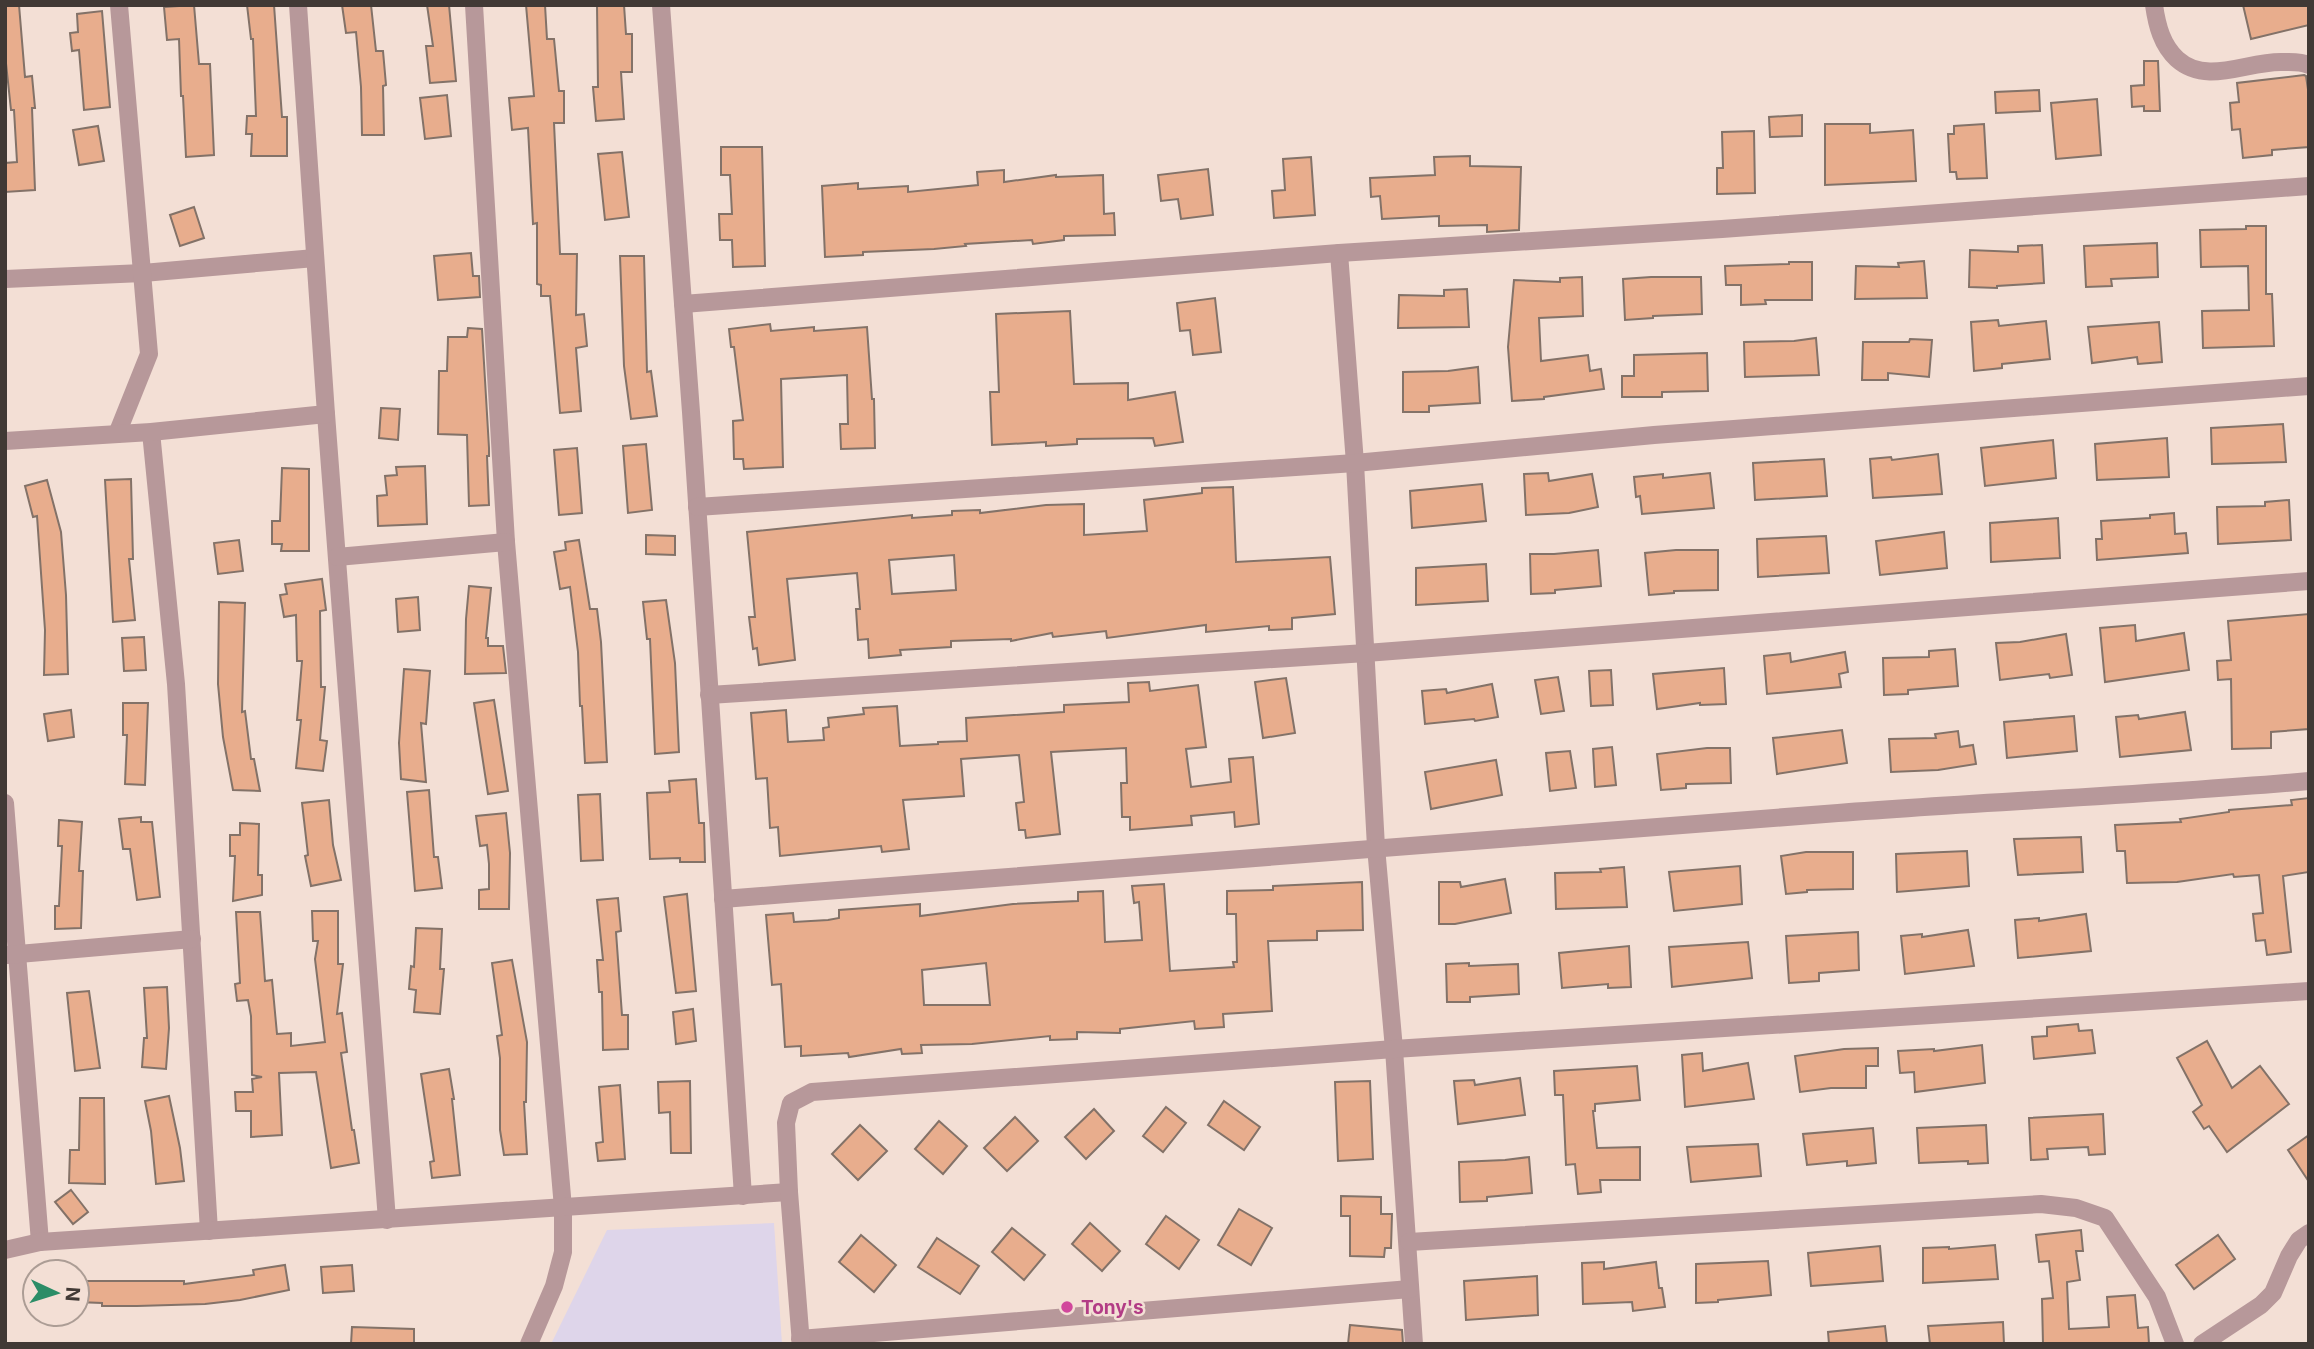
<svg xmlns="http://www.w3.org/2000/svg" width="2314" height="1349" font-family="Inter,sans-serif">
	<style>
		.education { fill: #ded5ea }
		.building { fill: #e8ad8d; stroke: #837268; stroke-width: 2; fill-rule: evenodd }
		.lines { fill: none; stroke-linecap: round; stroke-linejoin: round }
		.street { stroke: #b7989a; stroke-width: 18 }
		.hotel-dot { fill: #d1479c; stroke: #f3dfd5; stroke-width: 2.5 }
		.labels { text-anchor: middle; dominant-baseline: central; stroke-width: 5; stroke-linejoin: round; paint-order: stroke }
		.hotel-label { font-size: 19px; font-weight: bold; fill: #b23c85; stroke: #f3dfd5; text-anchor: start }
	</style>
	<rect width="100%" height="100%" fill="#f3dfd5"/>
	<path class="education" d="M774 1223 782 1344H551L607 1230Z"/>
	<g class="building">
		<path d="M5 5H19L25 77 32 76 35 108H32L35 190 5 192V163L17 162 14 110H11L5 54Z"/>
		<path d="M194 5 199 64H210L214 155 186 157 183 96H181L179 39 167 40 164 7Z"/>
		<path d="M247 5H274L282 117H287V156H251L252 134H246L247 116H256L253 39H251Z"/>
		<path d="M342 5H371L376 51H383L386 85 383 86 384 135H362L361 87 356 32 346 33Z"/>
		<path d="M427 5H449L456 81 430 83 426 46H433Z"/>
		<path d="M526 5H545L547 39H554L559 91H564V123H554L560 254H577L576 315 584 314 587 346 576 348 581 411 560 413 550 296H541V285L537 284V223L533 224 528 128 512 130 509 98 534 96Z"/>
		<path d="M597 5H624L626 34H632V72H621L624 119 596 121 593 87H598Z"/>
		<path d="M2243 5H2309V25L2251 39Z"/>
		<path d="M102 11 110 107 84 110 79 50 72 51 70 33 78 32 77 14Z"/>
		<path d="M2144 61H2158L2160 111H2144V106L2132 107 2131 86 2144 85Z"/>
		<path d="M2304 75 2306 76 2309 96V147L2272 150V155L2243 158 2240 129 2232 130 2230 103 2239 102 2237 83Z"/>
		<path d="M2039 90 2040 111 1996 113 1995 92Z"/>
		<path d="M447 95 451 136 425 139 420 98Z"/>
		<path d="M2097 99 2101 155 2056 159 2051 103Z"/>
		<path d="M1802 115V136L1770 137 1769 117Z"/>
		<path d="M1825 124H1870V133L1913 130 1916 181 1825 185Z"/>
		<path d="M1984 124 1987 178 1957 179 1956 172H1950L1948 134H1954V126Z"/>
		<path d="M98 126 104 161 79 165 73 130Z"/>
		<path d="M1754 131 1755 193 1717 194V168H1723L1722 132Z"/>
		<path d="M721 147H762L765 266 733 267 732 240H720L719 214H732L730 175H721Z"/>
		<path d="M622 152 629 217 605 220 598 154Z"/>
		<path d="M1470 156V166L1521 167 1519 230 1487 232V225L1439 226V216L1382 219 1380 196 1371 197 1370 178 1435 175 1434 157Z"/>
		<path d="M1311 157 1315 215 1274 218 1272 191 1285 190 1283 159Z"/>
		<path d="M1208 169 1213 215 1181 219 1178 199 1161 201 1158 175Z"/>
		<path d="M1004 170V182L1056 175V177L1103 175 1104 214 1114 213 1115 235 1064 236V240L1033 244 1032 240 965 244 966 246 934 249 863 252V255L825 257 822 186 858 183V189L908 186V192L978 185 977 172Z"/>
		<path d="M194 207 204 238 180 246 170 215Z"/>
		<path d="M2246 226H2266V294H2272L2274 346 2203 348 2202 311 2249 310 2248 266 2201 267 2200 230 2246 229Z"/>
		<path d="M2157 243 2158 277 2111 279 2112 286 2086 287 2084 246Z"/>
		<path d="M2042 245 2044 283 1997 286V288L1969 287 1970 250 2018 252V246Z"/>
		<path d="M471 253 473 276H479L480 297 438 300 434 256Z"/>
		<path d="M620 256H644L647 372 651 371 657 416 631 419 624 366Z"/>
		<path d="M1924 261 1927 298 1855 299 1856 266 1899 267 1898 263Z"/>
		<path d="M1789 262H1812V300H1765L1766 304 1741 305V285H1726L1725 266 1789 264Z"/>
		<path d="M1582 277 1583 316 1539 318 1541 361 1588 355 1590 371 1601 369 1604 389 1544 397V399L1512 401 1508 347 1514 280 1560 282V278Z"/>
		<path d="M1651 277H1701L1702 314 1653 316V318L1625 320 1623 279Z"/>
		<path d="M1467 289 1469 327 1398 328 1399 295 1444 296V290Z"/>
		<path d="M1215 298 1221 352 1193 355 1190 330 1180 331 1177 303Z"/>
		<path d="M1070 311 1074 384 1128 383V400L1175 392 1183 442 1155 446 1153 438 1077 439V444L1046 446V442L992 445 990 392H999L996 314Z"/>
		<path d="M1998 320 1999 326 2046 321 2050 359 2002 364V368L1974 371 1971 322Z"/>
		<path d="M2159 322 2162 362 2138 364 2137 357 2092 363 2088 327Z"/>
		<path d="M770 324 771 331 814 327V331L867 327 872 399H874L875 448 841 449 840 424H848L847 375 781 379 783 467 744 469 743 459H734L733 421 743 420 734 347H731L729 329Z"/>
		<path d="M468 328 482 329 489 448V456H487L489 505 469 506 467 435 438 434 439 371H447L448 337H467Z"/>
		<path d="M1816 338 1819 375 1745 377 1744 342 1794 341Z"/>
		<path d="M1910 339 1932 340 1929 377 1888 373V380H1862L1863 342H1909Z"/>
		<path d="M1707 353 1708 391 1662 392V397H1622V376H1634V355Z"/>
		<path d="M1478 367 1480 403 1429 406V412H1403V372L1448 371Z"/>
		<path d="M381 408 400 409 398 440 379 438Z"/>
		<path d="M2283 424 2286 462 2212 464 2211 428Z"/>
		<path d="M2167 438 2169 477 2097 480 2095 444Z"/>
		<path d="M2053 440 2056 478 1985 486 1981 448Z"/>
		<path d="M646 444 652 510 628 513 623 446Z"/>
		<path d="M577 448 582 513 559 515 554 450Z"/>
		<path d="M1938 454 1942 494 1873 498 1870 459 1891 457 1892 460Z"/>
		<path d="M1824 459 1827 496 1755 500 1753 463Z"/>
		<path d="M425 466 427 524 378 526 377 496 387 495 385 476 397 475 396 467Z"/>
		<path d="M282 468 309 469V551H281L282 544H272V521H280Z"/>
		<path d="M1548 473 1549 481 1592 474 1598 507 1569 513 1526 515 1524 474Z"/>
		<path d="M1710 473 1714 508 1642 514 1640 496 1636 497 1634 477 1663 474V478Z"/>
		<path d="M131 479 133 559H129L135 620 113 622 105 480Z"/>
		<path d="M47 480 61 532 66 595 68 674 44 675 45 630 37 516 33 517 25 486Z"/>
		<path d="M1482 484 1486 521 1412 528 1410 491Z"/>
		<path d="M1233 487 1236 562 1330 557 1335 614 1292 618V629L1269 630V626L1206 632V625L1107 638 1106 631 1053 637 1052 633 1011 641V639L951 641V647L900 650 901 655 869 658 868 639 858 640 856 609H860L857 573 787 579 795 660 759 665 757 648 753 649 749 617H755L747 532 912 515V518L952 515V511L980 510V513L1046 505 1084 504V535L1147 531 1144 500 1202 493V488ZM954 555 956 590 892 594 889 560Z"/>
		<path d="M2289 500 2291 540 2218 544 2217 507 2265 506V502Z"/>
		<path d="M2174 513 2175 534 2186 533 2188 553 2097 560 2096 539H2102L2101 521 2150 518V515Z"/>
		<path d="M2058 518 2060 558 1991 562 1990 523Z"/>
		<path d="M1944 532 1947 568 1880 575 1876 541Z"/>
		<path d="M646 535 675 536V555L646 554Z"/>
		<path d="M1826 536 1829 573 1758 577 1757 539Z"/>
		<path d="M239 540 243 571 218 574 214 543Z"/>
		<path d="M579 540 590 609H597L601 642 607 762 585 763 582 706H580L578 652 570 587 560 589 554 552 566 550 565 542Z"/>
		<path d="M1598 550 1601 586 1555 590V593L1531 594 1530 554H1554Z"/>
		<path d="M1676 550H1718V590L1674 591V593L1649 595 1645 553Z"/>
		<path d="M1486 564 1488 601 1416 605V568Z"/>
		<path d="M322 579 326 610 320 611 321 687H325L320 740 327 741 323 771 296 768 301 720H297L302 661H297L296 615 284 617 280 595 287 594 285 584Z"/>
		<path d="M469 586 491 588 486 638H488V646H503L506 673 465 674 466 619Z"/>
		<path d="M418 597 420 630 398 632 396 599Z"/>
		<path d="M666 600 675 663 679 752 655 754 650 639H647L643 602Z"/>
		<path d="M219 602 245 603 242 712 245 711 251 759H254L260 791 233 790 223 737 218 684Z"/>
		<path d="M2309 614V729L2271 732V748L2232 749 2231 679 2218 680 2217 661 2231 660 2228 621Z"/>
		<path d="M2135 625 2136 641 2184 633 2189 670 2105 682 2100 628Z"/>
		<path d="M2066 634 2072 675 2050 678 2049 674 2000 680 1996 643 2020 642Z"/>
		<path d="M144 637 146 670 124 671 122 638Z"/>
		<path d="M1955 649 1958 686 1908 690V694L1884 695 1883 658 1929 657V651Z"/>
		<path d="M1845 652 1848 672 1839 674 1841 687 1767 694 1764 656 1790 653 1791 662Z"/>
		<path d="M1724 668 1726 704 1700 705V703L1657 709 1653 674Z"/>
		<path d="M404 669 430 671 426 724 421 723 426 782 401 779 399 743Z"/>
		<path d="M1611 670 1613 705 1591 706 1589 671Z"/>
		<path d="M1558 677 1564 711 1541 714 1535 680Z"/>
		<path d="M1286 678 1295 733 1263 738 1255 682Z"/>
		<path d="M1149 682 1150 691 1198 685 1206 747 1186 749 1191 787 1231 782 1229 759 1253 757 1259 824 1235 827 1234 812 1191 816 1192 825 1130 830V817H1122L1121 783H1127L1126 748 1051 752 1060 834 1026 838 1025 830H1019L1016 803 1024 802 1019 755 961 759 964 796 903 800 909 849 882 852 881 846 780 856 778 827 770 828 767 778 756 779 751 713 786 710 788 742 824 740 823 728 829 727 828 718 864 714 863 708 897 706 900 746 938 744V742L967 741 966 718 1064 712V705L1129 702 1128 683Z"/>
		<path d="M1492 684 1498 717 1475 721 1474 719 1425 724 1422 691 1446 689 1447 693Z"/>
		<path d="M494 700 508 791 488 794 474 703Z"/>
		<path d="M123 703H148L145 785 125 784 127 735H123Z"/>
		<path d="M71 710 74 737 48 741 44 714Z"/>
		<path d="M2185 712 2191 750 2120 757 2116 717 2138 715 2139 719Z"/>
		<path d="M2074 716 2077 751 2007 758 2004 722Z"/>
		<path d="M1842 730 1847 763 1777 774 1773 738Z"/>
		<path d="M1958 731 1960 747 1973 745 1976 764 1938 770 1891 772 1889 739 1936 738 1935 734Z"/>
		<path d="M1612 747 1616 785 1595 787 1593 749Z"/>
		<path d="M1707 748H1730L1731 783 1686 784V788L1661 790 1657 754Z"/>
		<path d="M1570 751 1576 788 1550 791 1546 753Z"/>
		<path d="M1496 760 1502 795 1431 809 1425 772Z"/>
		<path d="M696 779 699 823H704L705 862H680V858L650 859 647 793 670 792 669 781Z"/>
		<path d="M429 790 434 857H438L442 888 415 891 407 792Z"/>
		<path d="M600 794 603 860 581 861 578 795Z"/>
		<path d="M2309 798V872L2283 876 2291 952 2267 955 2265 940 2256 941 2253 914 2263 913 2259 875 2234 877 2233 874 2177 882 2127 883 2125 851H2117L2115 825 2181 822 2180 819 2229 812V810L2292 805 2291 800Z"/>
		<path d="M329 800 333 845 341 880 311 886 305 856 308 855 302 803Z"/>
		<path d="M506 813 510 853 509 909H479V890L489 889V864L487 845 480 846 476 816Z"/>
		<path d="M141 817V822H152L160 897 137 900 130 849H123L119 819Z"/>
		<path d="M59 820 82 822 79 871H83L81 928 55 929V906H59L62 846H58Z"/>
		<path d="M240 823 259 824 258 875H262V895L233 901 235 856H230V835H240Z"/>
		<path d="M2081 837 2083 872 2018 875 2014 839Z"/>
		<path d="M1967 851 1969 886 1897 892 1896 854Z"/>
		<path d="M1806 852H1853V889L1807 890V892L1786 894 1781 856Z"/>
		<path d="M1740 866 1742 904 1674 911 1669 872Z"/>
		<path d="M1624 867 1627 907 1556 909 1555 873 1601 872 1600 869Z"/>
		<path d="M1505 879 1511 913 1455 924H1439V882H1460L1461 887Z"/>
		<path d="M1362 882 1363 930 1317 931V940L1268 941 1272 1011 1223 1014 1224 1027 1195 1029 1194 1021 1120 1029V1033L1077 1032V1039L1050 1040V1036L972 1044 921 1045 922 1053 902 1054 901 1049 849 1057 848 1053 801 1056V1046L785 1047 781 984 772 985 766 915 793 913 794 922 828 920 839 918V910L920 904V916L1013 904 1078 901V892L1103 891 1105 942 1142 940 1139 902 1134 903 1132 886 1164 884 1170 971 1234 967 1233 962H1237L1236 914H1227V891L1273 890V886ZM986 963 990 1005H924L922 970Z"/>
		<path d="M687 894 696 991 676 993 664 897Z"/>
		<path d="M618 898 621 931 616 932 622 1015H628V1049L603 1050 602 992H599L597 960H603L597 900Z"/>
		<path d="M312 911H338V964H343L337 1014 342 1013 347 1052 341 1053 352 1130H354L359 1163 331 1168 316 1072 279 1073 282 1135 251 1137V1111H236L235 1092H253L252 1079 262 1077 252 1075 251 1016 248 1000 237 1001 235 984 240 983 236 912H260L265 981 272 980 277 1034 291 1033V1046L325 1042 315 959 318 941H313Z"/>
		<path d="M2086 914 2091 951 2018 958 2015 920 2039 918V921Z"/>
		<path d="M416 928 442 929 440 969H444L440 1014 414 1012 416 990 409 989 411 966 414 967Z"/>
		<path d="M1968 930 1974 966 1905 974 1901 936 1922 934V937Z"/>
		<path d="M1858 932 1859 970 1819 973V981L1789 983 1786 936Z"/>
		<path d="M1748 942 1752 978 1672 987 1669 947Z"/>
		<path d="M1629 946 1631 987 1608 988V984L1562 988 1559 953Z"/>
		<path d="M512 960 527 1042 526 1102H524L527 1154 504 1155 500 1130V1058L497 1036 502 1035 492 963Z"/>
		<path d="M1469 963V966L1518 964 1519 994 1470 997V1002H1447L1446 964Z"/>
		<path d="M167 987 169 1028 166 1069 142 1067 144 1038H147L144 988Z"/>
		<path d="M89 991 100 1068 75 1071 67 993Z"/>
		<path d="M693 1009 696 1041 676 1044 673 1012Z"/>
		<path d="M2078 1024 2079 1031 2092 1030 2095 1053 2034 1059 2032 1037 2047 1036V1027Z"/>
		<path d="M2207 1041 2232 1088 2260 1066 2289 1104 2227 1152 2209 1126 2204 1129 2193 1112 2202 1105 2177 1058Z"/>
		<path d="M1982 1045 1985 1083 1915 1092 1914 1072 1900 1073 1898 1051 1934 1049V1051Z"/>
		<path d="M1878 1048V1066H1866V1088H1831L1800 1092 1795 1056 1844 1049Z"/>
		<path d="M1702 1053 1703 1071 1748 1063 1754 1099 1685 1107 1682 1055Z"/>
		<path d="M1637 1066 1640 1100 1595 1104V1111H1593L1597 1148 1640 1147V1180H1600L1601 1192 1578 1194 1575 1164 1566 1165 1563 1095H1555L1554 1071Z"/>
		<path d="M449 1069 454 1099H452L460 1175 432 1178 430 1162 434 1161 421 1074Z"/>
		<path d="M1520 1078 1525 1115 1458 1124 1454 1081 1474 1080 1475 1085Z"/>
		<path d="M690 1081 691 1153H671L670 1112 659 1113 658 1082Z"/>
		<path d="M1370 1081 1373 1159 1338 1161 1335 1082Z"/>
		<path d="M620 1085 625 1159 598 1161 596 1143 603 1142 599 1087Z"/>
		<path d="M169 1096 180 1148 184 1181 156 1184 151 1131 145 1101Z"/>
		<path d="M80 1098H104L105 1184 69 1183 70 1150H79Z"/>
		<path d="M1224 1101 1260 1127 1244 1150 1208 1125Z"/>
		<path d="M1166 1107 1186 1123 1163 1152 1143 1136Z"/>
		<path d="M1094 1109 1114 1131 1086 1159 1065 1137Z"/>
		<path d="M2103 1114 2105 1154 2089 1155 2088 1147 2047 1149 2048 1159 2031 1160 2029 1118Z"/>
		<path d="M1015 1117 1038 1141 1007 1171 984 1148Z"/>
		<path d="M939 1121 967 1146 943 1174 915 1149Z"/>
		<path d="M860 1125 887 1151 858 1180 832 1154Z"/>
		<path d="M1986 1125 1988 1163 1968 1164V1161L1919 1163 1917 1128Z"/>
		<path d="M1873 1128 1876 1163 1847 1166V1161L1807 1165 1803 1134Z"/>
		<path d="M2309 1135V1182L2288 1150Z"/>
		<path d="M1758 1144 1761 1176 1691 1182 1687 1147Z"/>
		<path d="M1529 1157 1532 1193 1487 1197V1201L1460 1202 1459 1162 1505 1160Z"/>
		<path d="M71 1190 88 1212 73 1224 55 1202Z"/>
		<path d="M1341 1196 1381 1197V1214H1392L1391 1248H1385L1384 1257 1350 1256V1216H1341Z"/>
		<path d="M1239 1209 1272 1228 1251 1265 1218 1245Z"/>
		<path d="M1166 1216 1199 1240 1179 1269 1146 1244Z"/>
		<path d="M1090 1223 1120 1251 1102 1271 1072 1244Z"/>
		<path d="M1012 1228 1045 1255 1024 1280 992 1252Z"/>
		<path d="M2081 1230 2083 1251H2076L2080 1280 2067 1282 2069 1329 2109 1327 2107 1297 2135 1295 2138 1328 2148 1327 2149 1344H2043L2042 1299 2053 1298 2049 1261 2039 1262 2036 1235Z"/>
		<path d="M861 1235 896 1265 874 1292 839 1262Z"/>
		<path d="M2218 1235 2235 1259 2194 1289 2176 1265Z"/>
		<path d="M937 1238 979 1266 960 1294 918 1267Z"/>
		<path d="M1995 1245 1998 1279 1923 1283V1248L1949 1247V1249Z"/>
		<path d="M1880 1246 1883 1281 1811 1286 1808 1253Z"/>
		<path d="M1768 1261 1771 1295 1718 1300V1302L1696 1303V1264Z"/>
		<path d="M1604 1262V1269L1656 1262 1659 1288H1662L1665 1307 1633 1311 1632 1302 1583 1304 1582 1263Z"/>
		<path d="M285 1265 289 1290 240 1300 205 1304 137 1306H102V1303L77 1302V1281H184V1284L254 1275 253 1270Z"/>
		<path d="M352 1265 354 1291 323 1293 321 1267Z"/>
		<path d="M1537 1276 1538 1315 1466 1320 1464 1281Z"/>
		<path d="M2003 1322 2004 1344H1930L1928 1326Z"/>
		<path d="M1350 1325 1402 1330 1403 1344H1348Z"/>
		<path d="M1885 1326 1887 1344H1829L1828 1332Z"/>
		<path d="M352 1327 414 1329V1344H351Z"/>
	</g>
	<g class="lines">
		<g class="street">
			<path d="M474 5 506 542 563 1208V1252L554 1286 529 1344"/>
			<path d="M661 5 691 412 743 1196"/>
			<path d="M2154 5C2157 26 2162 45 2177 59 2207 86 2247 61 2282 62 2291 62 2300 61 2309 65"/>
			<path d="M1339 253 1355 463 1376 847 1394 1049 1414 1344"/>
			<path d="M5 279 143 273 315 258"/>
			<path d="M683 304 1339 253 1722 229 2309 186"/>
			<path d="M326 414 387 1220"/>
			<path d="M151 432 176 684 209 1231"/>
			<path d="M117 434 149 354 119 5"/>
			<path d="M5 441 151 432 326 414 298 5"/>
			<path d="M697 507 1355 463 1654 435 2309 386"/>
			<path d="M337 557 506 542"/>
			<path d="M709 695 1366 653 2309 581"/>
			<path d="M5 803 40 1242"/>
			<path d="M723 899C1095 870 1467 840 1838 813 1995 801 2152 795 2309 781"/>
			<path d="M7 955 192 939"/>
			<path d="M1409 1242 2041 1204 2076 1208 2105 1218 2157 1297 2175 1344"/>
			<path d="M5 1250 40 1242 789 1192"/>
			<path d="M800 1339 1410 1289"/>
			<path d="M801 1344 789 1192 786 1123 791 1103 812 1092 1394 1049 2309 991"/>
			<path d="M2202 1344 2261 1305 2273 1293 2289 1256 2299 1240 2309 1233"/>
		</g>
	</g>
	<circle class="hotel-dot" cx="1067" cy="1307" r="7"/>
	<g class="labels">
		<g class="hotel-label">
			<text x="1081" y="1307">Tony's</text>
		</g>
	</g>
	<rect width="2314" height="1349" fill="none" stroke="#413935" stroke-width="14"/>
	<g transform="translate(56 1293) rotate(94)"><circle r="33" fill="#f3dfd5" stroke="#ac9d95" stroke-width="2"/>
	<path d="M0-5L12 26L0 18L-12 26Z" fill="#2b8d67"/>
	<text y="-10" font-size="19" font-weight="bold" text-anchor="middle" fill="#413935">N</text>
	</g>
</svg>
